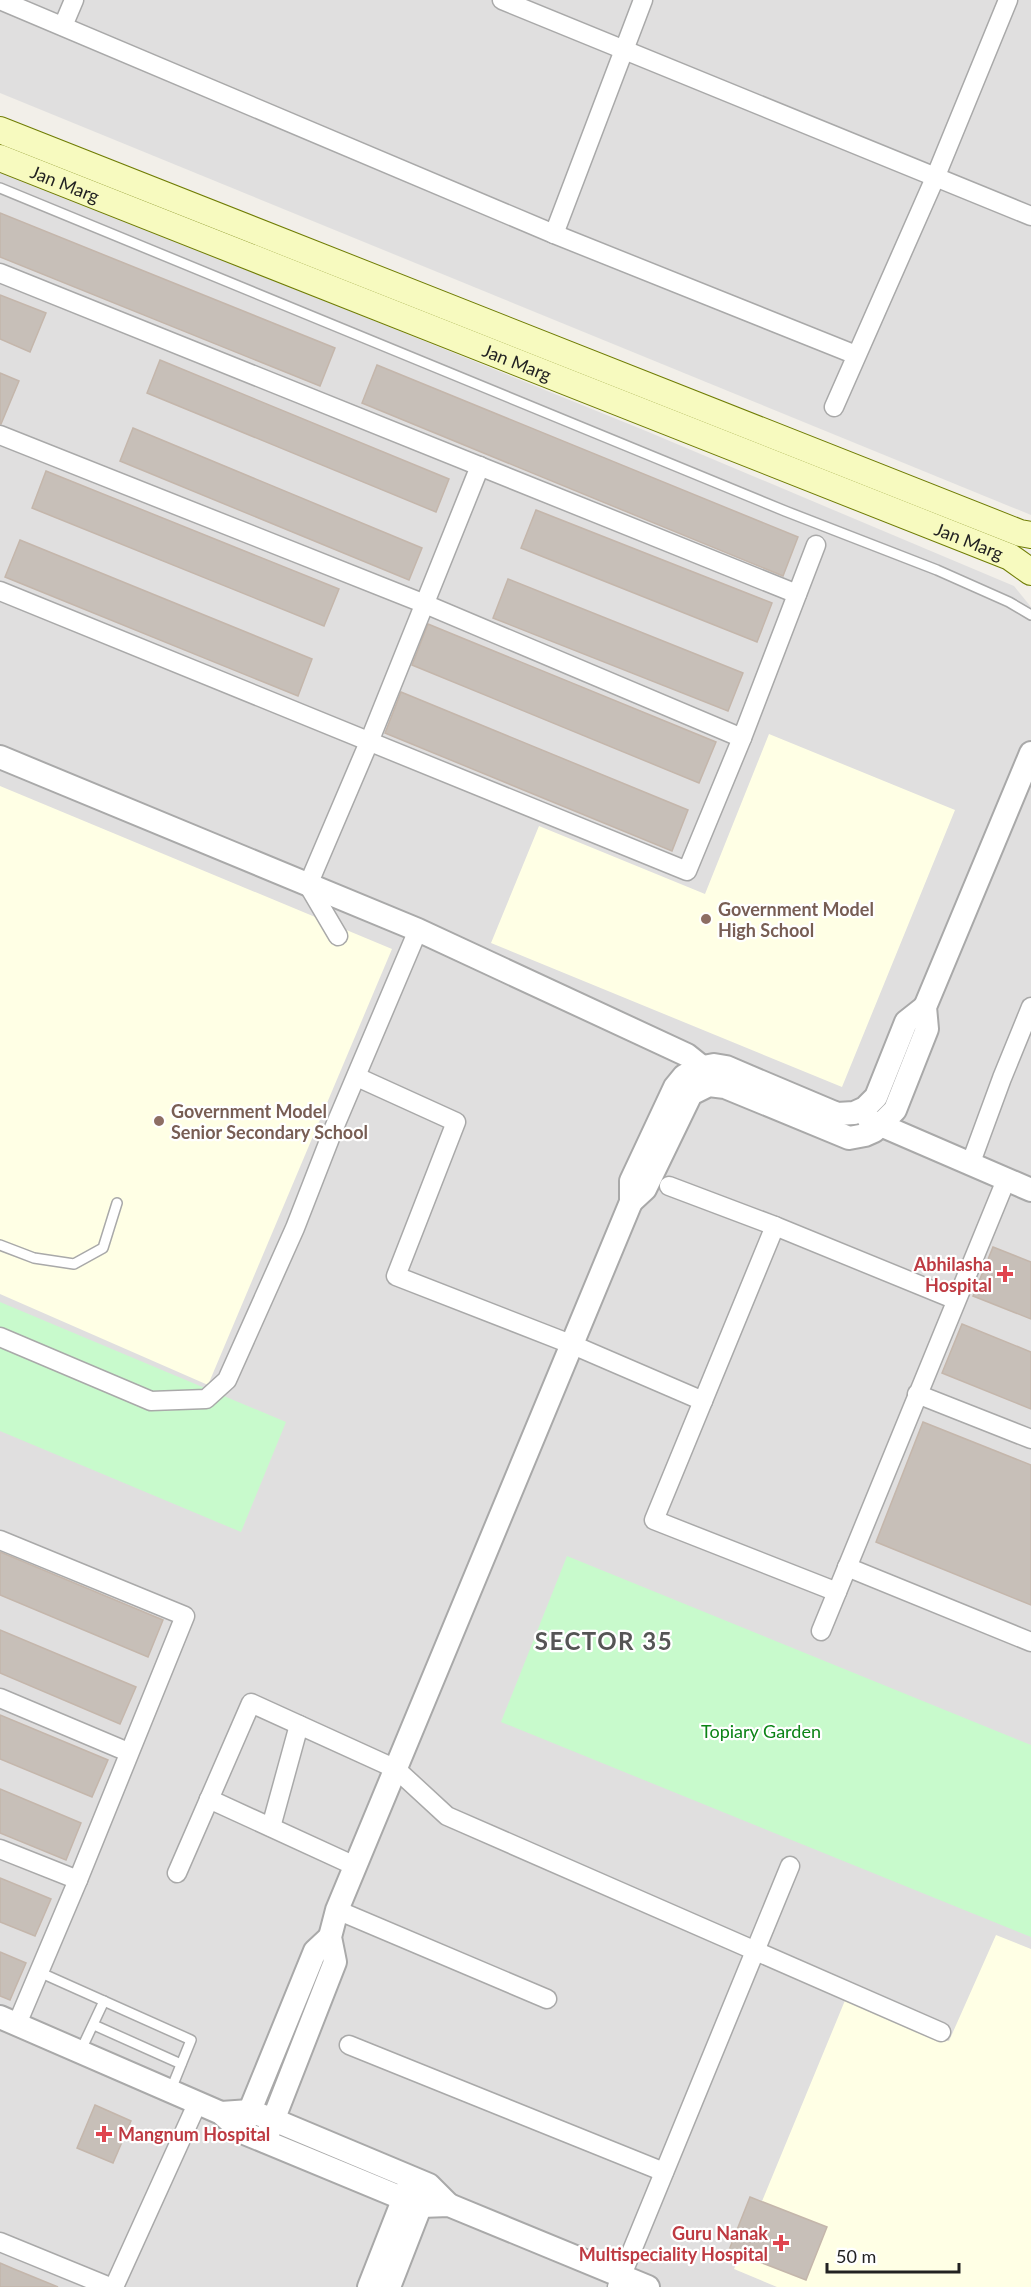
<svg xmlns="http://www.w3.org/2000/svg" width="1031" height="2287" font-family="Lato,sans-serif">
	<style>
		.residential { fill: #e0dfdf }
		.education { fill: #ffffe5 }
		.park { fill: #c8facc }
		.building { fill: #c7bfb8; stroke: #c4b6ab; stroke-width: 1.5 }
		.lines { fill: none; stroke-linecap: round; stroke-linejoin: round }
		.service-casing { stroke: #a9a9a9; stroke-width: 12 }
		.minor-casing { stroke: #a9a9a9; stroke-width: 21 }
		.tertiary-casing { stroke: #a9a9a9; stroke-width: 26 }
		.secondary-casing { stroke: #707d05; stroke-width: 28 }
		.service { stroke: #fff; stroke-width: 9 }
		.minor { stroke: #fff; stroke-width: 18 }
		.tertiary { stroke: #fff; stroke-width: 22 }
		.secondary { stroke: #f7fabf; stroke-width: 26 }
		.education-dot { fill: #8d6e63; stroke: #fff; stroke-width: 2 }
		.health-dot { fill: #e0444e; stroke: #fff; stroke-width: 2 }
		.labels { text-anchor: middle; dominant-baseline: central; stroke-width: 4.5; stroke-linejoin: round; paint-order: stroke }
		.street-label { font-size: 18px; fill: #222; stroke: #fff }
		.education-label { font-size: 18px; font-weight: bold; fill: #785e54; stroke: #fff; text-anchor: start }
		.health-label { font-size: 18px; font-weight: bold; fill: #be3a42; stroke: #fff; text-anchor: end }
		.park-label { font-size: 18px; fill: #0c8416; stroke: #fff }
		.district-label { font-size: 24px; font-weight: bold; letter-spacing: 1.5px; fill: #555; stroke: #fff }
	</style>
	<rect width="100%" height="100%" fill="#f2efe9"/>
	<g class="residential">
		<path d="M0 0H1031V515L0 93Z"/>
		<path d="M0 169 646 431 1014 586 1031 607V2287H0Z"/>
	</g>
	<g class="education">
		<path d="M769 734 955 810 842 1087 491 943 539 826 705 894Z"/>
		<path d="M0 786 392 949 208 1385 0 1294Z"/>
		<path d="M996 1935 1031 1949V2287H777L734 2269 846 1998 949 2041Z"/>
	</g>
	<g class="park">
		<path d="M0 1302 286 1422 241 1532 0 1431Z"/>
		<path d="M567 1556 1031 1745V1937L501 1722Z"/>
	</g>
	<g class="building">
		<path d="M0 213 335 348 320 386 0 257Z"/>
		<path d="M0 295 46 313 30 352 0 339Z"/>
		<path d="M160 360 449 479 436 512 147 393Z"/>
		<path d="M377 365 798 537 783 576 362 403Z"/>
		<path d="M0 373 19 381 1 424H0Z"/>
		<path d="M133 428 422 548 409 580 120 461Z"/>
		<path d="M46 471 339 589 324 626 32 508Z"/>
		<path d="M536 510 772 603 757 642 521 548Z"/>
		<path d="M20 540 312 659 298 696 5 577Z"/>
		<path d="M508 579 743 673 728 711 493 618Z"/>
		<path d="M428 624 716 742 699 783 412 665Z"/>
		<path d="M401 692 688 810 672 851 385 733Z"/>
		<path d="M993 1247 1031 1262V1319L973 1296Z"/>
		<path d="M962 1324 1031 1352V1409L942 1373Z"/>
		<path d="M923 1422 1031 1465V1605L876 1542Z"/>
		<path d="M0 1552 163 1620 148 1657 0 1595Z"/>
		<path d="M0 1630 136 1687 120 1724 0 1673Z"/>
		<path d="M0 1715 108 1760 92 1797 0 1759Z"/>
		<path d="M0 1789 81 1823 66 1860 0 1833Z"/>
		<path d="M0 1878 51 1899 35 1936 0 1922Z"/>
		<path d="M0 1952 26 1963 10 2000 0 1996Z"/>
		<path d="M95 2105 131 2121 113 2163 77 2148Z"/>
		<path d="M750 2197 827 2227 806 2280 729 2250Z"/>
		<path d="M0 2263 14 2269 58 2287H0Z"/>
	</g>
	<g class="lines">
		<g class="service-casing">
			<g id="service">
				<path d="M0 188 785 511 937 570 1009 602 1031 615"/>
				<path d="M0 1245 34 1258 74 1264 103 1248 117 1203"/>
				<path d="M39 1972 191 2040 170 2092"/>
				<path d="M94 2025 181 2064"/>
				<path d="M80 2052 104 2001"/>
			</g>
		</g>
		<g class="minor-casing">
			<g id="minor">
				<path d="M0 0 554 234 856 355"/>
				<path d="M502 0 1031 216"/>
				<path d="M63 26 74 0"/>
				<path d="M554 234 643 0"/>
				<path d="M0 273 797 594"/>
				<path d="M834 407 935 178 1008 0"/>
				<path d="M0 435 425 604 742 738"/>
				<path d="M0 591 687 871 742 738 816 545"/>
				<path d="M338 936 308 885 369 742 480 466"/>
				<path d="M357 1077 456 1122 396 1276 573 1345 703 1401"/>
				<path d="M970 1165 1002 1078 1031 1007"/>
				<path d="M669 1186 775 1226"/>
				<path d="M0 1337 151 1401 206 1399 227 1380 295 1228 334 1128 418 930"/>
				<path d="M917 1394 1031 1439"/>
				<path d="M0 1540 185 1616 78 1880 17 2024"/>
				<path d="M847 1567 1031 1642"/>
				<path d="M837 1592 654 1520 775 1226 956 1300"/>
				<path d="M821 1631 1006 1180"/>
				<path d="M0 1698 128 1752"/>
				<path d="M209 1799 355 1866"/>
				<path d="M271 1827 299 1725"/>
				<path d="M0 1849 78 1880"/>
				<path d="M177 1873 251 1703 396 1769 447 1816 941 2032"/>
				<path d="M337 1910 547 1999"/>
				<path d="M349 2045 664 2172"/>
				<path d="M0 2242 110 2287"/>
				<path d="M114 2287 197 2104"/>
				<path d="M617 2287 790 1866"/>
			</g>
		</g>
		<g class="tertiary-casing">
			<g id="tertiary">
				<path d="M0 757 418 930 687 1055 702 1067 709 1085"/>
				<path d="M869 1120 1031 1190"/>
				<path d="M631 1202 645 1189 691 1094 709 1085 725 1087 849 1138 865 1135 874 1131 895 1110 927 1029 925 1007 1031 753"/>
				<path d="M0 2017 221 2113 242 2132 421 2206 449 2205 648 2287"/>
				<path d="M221 2113 250 2111 274 2120 429 2185 449 2205"/>
				<path d="M244 2125 315 1951 330 1937"/>
				<path d="M265 2141 335 1962 330 1937 337 1910 631 1202V1181L675 1087 684 1076 698 1068 714 1065 726 1067 837 1114 854 1113 865 1108 876 1097 906 1022 925 1007"/>
				<path d="M369 2287 409 2185"/>
				<path d="M389 2287 426 2192"/>
			</g>
		</g>
		<g class="secondary-casing">
			<g id="secondary">
				<path d="M0 130 1020 533 1031 535"/>
				<path id="s1" d="M0 158 1010 557 1031 572"/>
			</g>
		</g>
		<use href="#service" class="service"/>
		<use href="#minor" class="minor"/>
		<use href="#tertiary" class="tertiary"/>
		<use href="#secondary" class="secondary"/>
	</g>
	<g class="education-dot">
		<circle cx="706" cy="919" r="6"/>
		<circle cx="159" cy="1121" r="6"/>
	</g>
	<g class="health-dot">
		<path d="M1002 1265h6v6h6v6h-6v6h-6v-6h-6v-6h6z"/>
		<path d="M101 2125h6v6h6v6h-6v6h-6v-6h-6v-6h6z"/>
		<path d="M778 2234h6v6h6v6h-6v6h-6v-6h-6v-6h6z"/>
	</g>
	<g class="labels">
		<g class="street-label">
			<text stroke="none"><textPath href="#s1" startOffset="70">Jan Marg</textPath></text>
			<text stroke="none"><textPath href="#s1" startOffset="556">Jan Marg</textPath></text>
			<text stroke="none"><textPath href="#s1" startOffset="1042">Jan Marg</textPath></text>
		</g>
		<g class="education-label">
			<text x="718" y="909">Government Model<tspan x="718" dy="21">High School</tspan></text>
			<text x="171" y="1111">Government Model<tspan x="171" dy="21">Senior Secondary School</tspan></text>
		</g>
		<g class="health-label">
			<text x="992" y="1264">Abhilasha<tspan x="992" dy="21">Hospital</tspan></text>
			<text x="118" y="2134" text-anchor="start">Mangnum Hospital</text>
			<text x="768" y="2233">Guru Nanak<tspan x="768" dy="21">Multispeciality Hospital</tspan></text>
		</g>
		<g class="park-label">
			<text x="761" y="1731">Topiary Garden</text>
		</g>
		<g class="district-label">
			<text x="604" y="1640">SECTOR 35</text>
		</g>
	</g>
	<path d="M827 2263v9h132v-9" fill="none" stroke="#222222" stroke-width="3"/>
	<text x="836" y="2263" font-size="18" fill="#222222" stroke="#ffffff" stroke-width="4.5" paint-order="stroke">50 m</text>
</svg>
